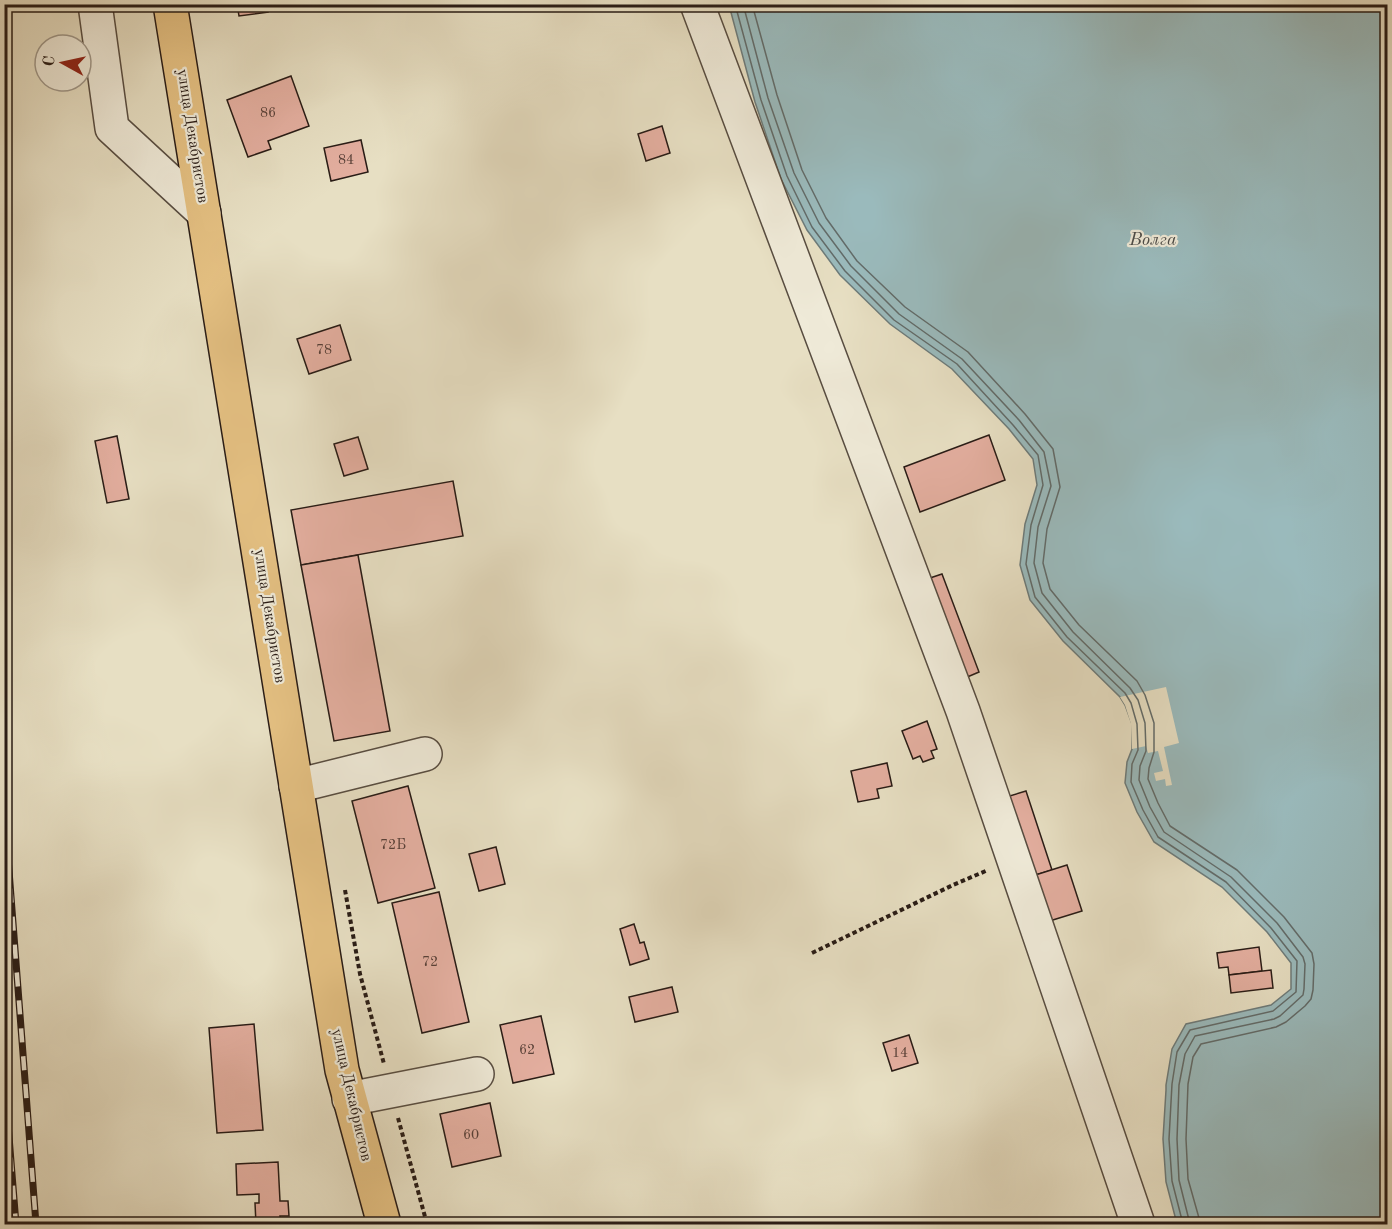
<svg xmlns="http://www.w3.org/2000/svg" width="1392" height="1229" font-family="'Old Standard TT',serif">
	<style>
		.water { fill: #9ababc; stroke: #6d7b7a; stroke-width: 1.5 }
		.pier { fill: #e7dfc3 }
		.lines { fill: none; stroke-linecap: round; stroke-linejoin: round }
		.shore { stroke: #626b69; stroke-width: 1.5 }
		.building { fill: #e3ae9f; stroke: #291c16; stroke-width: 1.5 }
		.minor-casing { stroke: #584d41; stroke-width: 36 }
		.major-casing { stroke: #291c16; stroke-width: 36 }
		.path { stroke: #291c16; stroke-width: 4; stroke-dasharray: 4.5 3; stroke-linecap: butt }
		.minor { stroke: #efead8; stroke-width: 33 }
		.major { stroke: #e4c082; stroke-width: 33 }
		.rail-casing { stroke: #291c16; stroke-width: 7 }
		.rail { stroke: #efead8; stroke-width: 4.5; stroke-dasharray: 14; stroke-linecap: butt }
		.labels { text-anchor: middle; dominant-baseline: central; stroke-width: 4.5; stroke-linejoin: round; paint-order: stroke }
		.number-label { font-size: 14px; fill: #584038 }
		.street-label { font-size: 16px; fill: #291c16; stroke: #efead8 }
		.water-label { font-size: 18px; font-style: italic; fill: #4b4b48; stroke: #efead8 }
	</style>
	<rect width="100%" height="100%" fill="#e7dfc3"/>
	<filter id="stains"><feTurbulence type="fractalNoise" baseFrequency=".00333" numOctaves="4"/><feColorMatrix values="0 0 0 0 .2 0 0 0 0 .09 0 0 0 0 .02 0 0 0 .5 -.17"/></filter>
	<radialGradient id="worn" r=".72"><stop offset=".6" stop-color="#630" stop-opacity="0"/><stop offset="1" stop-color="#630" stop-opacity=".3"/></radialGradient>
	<path class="water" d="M729 5H1387V1224H1177L1166 1182 1163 1139 1166 1090V1085L1172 1049 1186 1024 1271 1005 1291 989V963L1267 932 1222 887 1154 842 1137 812 1125 783 1127 762 1132 749V724L1125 705 1120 697 1063 641 1030 600 1020 565 1025 524 1037 485 1033 459 1009 429 952 369 890 324 840 275 807 230 781 179 755 102Z"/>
	<path class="pier" d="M1166 687 1179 743 1164 747 1172 785 1166 786 1165 779 1156 781 1154 773 1163 771 1158 751 1148 753 1146 746 1132 749 1131 724 1125 705 1120 697Z"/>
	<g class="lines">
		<g class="shore">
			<path d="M735 4 761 100 787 176 812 227 845 271 894 320 957 364 1013 425 1038 455 1043 485 1031 525 1026 564 1035 597 1067 637 1125 693 1131 703 1137 724 1138 750 1132 764 1131 782 1143 810 1158 837 1226 882 1271 928 1297 961 1296 992 1273 1011 1190 1030 1177 1052 1172 1084 1169 1139 1172 1181 1183 1224"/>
			<path d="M743 4 768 98 794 173 819 223 851 266 899 314 962 359 1019 420 1044 452 1051 486 1038 527 1034 563 1042 593 1073 632 1130 688 1138 700 1145 723 1146 751 1140 766 1139 780 1150 807 1164 832 1231 877 1277 923 1303 957 1305 964 1304 989 1303 995 1280 1016 1274 1019 1195 1036 1185 1054 1179 1085 1177 1139 1179 1180 1190 1224"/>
			<path d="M752 4 777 95 802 170 826 218 857 261 905 307 968 352 1025 414 1053 449 1060 487 1047 529 1043 563 1050 589 1079 625 1137 681 1145 695 1154 723V752L1149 768 1148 779 1158 803 1170 826 1237 870 1284 917 1312 953 1314 964 1313 990 1311 999 1305 1006 1286 1022 1276 1027 1201 1044 1193 1057 1188 1084 1186 1139 1188 1179 1199 1218V1224"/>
		</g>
	</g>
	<g class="building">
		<path d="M237 4H267L268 12 239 16Z"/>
		<path d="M291 76 309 126 268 141 271 149 248 157 227 100Z"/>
		<path d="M662 126 670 153 646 161 638 134Z"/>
		<path d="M361 140 368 172 331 181 324 148Z"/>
		<path d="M340 325 351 360 309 374 297 339Z"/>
		<path d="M989 435 1005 480 920 512 904 467Z"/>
		<path d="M117 436 129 499 107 503 95 441Z"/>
		<path d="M358 437 368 469 344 476 334 444Z"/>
		<path d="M453 481 463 536 301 565 291 510Z"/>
		<path d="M358 555 390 731 334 741 301 565Z"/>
		<path d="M942 574 979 672 965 678 927 579Z"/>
		<path d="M927 721 937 749 931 751 934 758 923 762 920 756 913 759 902 731Z"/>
		<path d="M887 763 892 786 877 789 879 798 858 802 851 771Z"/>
		<path d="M408 786 435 888 378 903 352 801Z"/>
		<path d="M1026 791 1052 870 1029 877 1003 798Z"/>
		<path d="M496 847 505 884 479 891 469 854Z"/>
		<path d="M1067 865 1082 911 1043 923 1029 877Z"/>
		<path d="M439 892 469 1022 422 1033 392 903Z"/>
		<path d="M634 924 640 943 644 942 649 959 630 965 620 929Z"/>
		<path d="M1259 947 1262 971 1229 975 1228 967 1219 968 1217 953Z"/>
		<path d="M1271 970 1273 988 1231 993 1229 975Z"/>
		<path d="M672 987 678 1012 635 1022 629 997Z"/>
		<path d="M541 1016 554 1074 513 1083 500 1025Z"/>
		<path d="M254 1024 263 1130 217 1133 209 1028Z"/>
		<path d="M909 1035 918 1063 892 1071 883 1043Z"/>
		<path d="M490 1103 501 1156 452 1167 440 1114Z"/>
		<path d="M278 1162 280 1201H288L289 1216H280L281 1224H256L255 1203H259V1194L237 1195 236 1164Z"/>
	</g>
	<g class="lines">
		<g class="minor-casing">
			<g id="minor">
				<path d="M95 4 112 128 204 213"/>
				<path d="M697 4 963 711 1138 1224"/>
				<path d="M296 786 425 754"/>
				<path d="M349 1099 477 1074"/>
			</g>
		</g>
		<g class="major-casing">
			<path id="major" d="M170 4 342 1070 384 1224"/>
		</g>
		<g class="path">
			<path d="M345 890 360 974 384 1064"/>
			<path d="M812 953 953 885 988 870"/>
			<path d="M398 1118 427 1224"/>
		</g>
		<use href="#minor" class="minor"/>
		<use href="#major" class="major"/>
		<g class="rail-casing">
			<g id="rail">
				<path d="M4 805 36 1224"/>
				<path d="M4 1074 16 1224"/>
			</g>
		</g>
		<use href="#rail" class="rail"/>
	</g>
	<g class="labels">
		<g class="number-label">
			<text x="268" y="113">86</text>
			<text x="346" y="160">84</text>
			<text x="324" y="350">78</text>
			<text x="393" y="845">72Б</text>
			<text x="430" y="962">72</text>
			<text x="527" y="1050">62</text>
			<text x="900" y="1053">14</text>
			<text x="471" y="1135">60</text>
		</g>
		<g class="street-label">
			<text transform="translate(192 136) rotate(81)">улица Декабристов</text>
			<text transform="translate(269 616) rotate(81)">улица Декабристов</text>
			<text transform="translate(351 1095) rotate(77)">улица Декабристов</text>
		</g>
		<g class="water-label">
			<text x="1153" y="240">Волга</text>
		</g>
	</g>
	<rect width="1392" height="1229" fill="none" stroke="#e7dfc3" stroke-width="24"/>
	<rect x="6" y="6" width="1380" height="1217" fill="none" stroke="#291c16" stroke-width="3"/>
	<rect x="12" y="12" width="1368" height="1205" fill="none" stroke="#291c16" stroke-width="1.5"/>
	<g transform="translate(63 63) rotate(278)"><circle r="28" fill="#efead8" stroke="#a0988a" stroke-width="1.5"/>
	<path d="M0-4.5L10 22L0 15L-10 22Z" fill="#8f2418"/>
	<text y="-9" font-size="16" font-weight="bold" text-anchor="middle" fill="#291c16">С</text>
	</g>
	<rect width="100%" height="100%" filter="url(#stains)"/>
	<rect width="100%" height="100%" fill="url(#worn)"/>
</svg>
